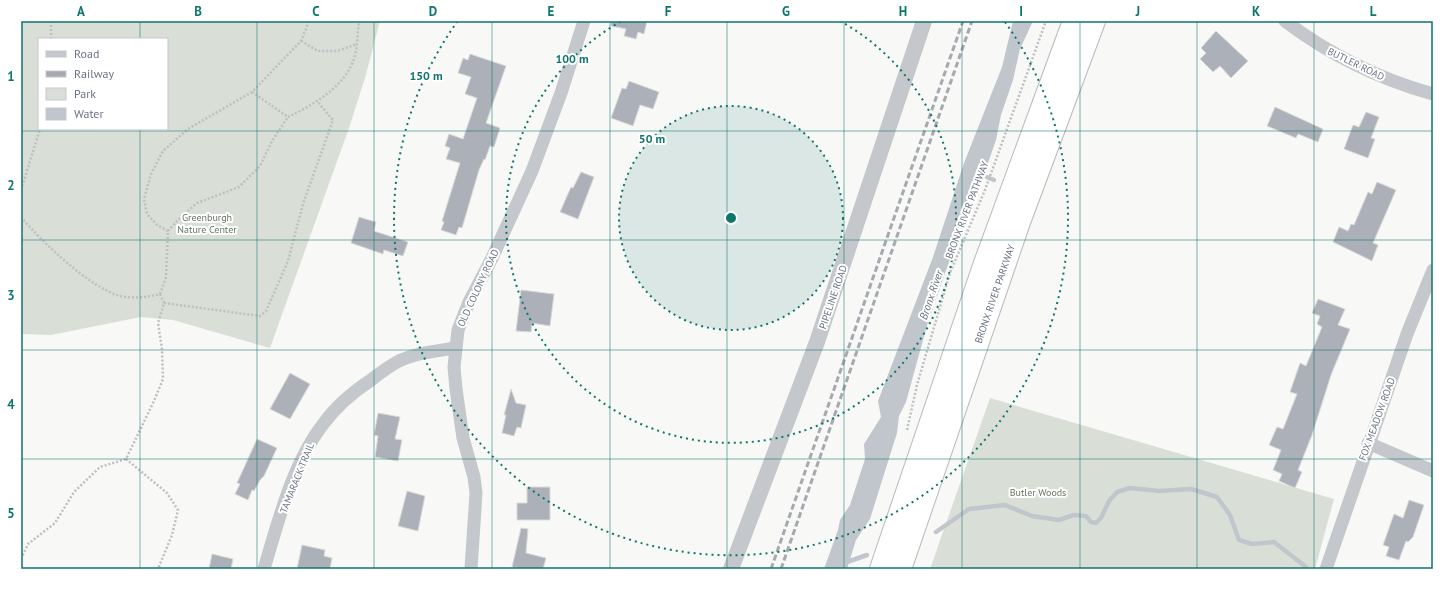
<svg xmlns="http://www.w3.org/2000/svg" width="1454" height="590" font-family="'PT Sans',sans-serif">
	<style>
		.green { fill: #d9dfd7; fill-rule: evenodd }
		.water { fill: #c1c6cd }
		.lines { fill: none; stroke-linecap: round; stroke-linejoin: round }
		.stream { stroke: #c1c6cd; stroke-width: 4.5 }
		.building { fill: #acb0b8; stroke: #dadad8 }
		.trunk-casing { stroke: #b7b9bd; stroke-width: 24 }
		.path { stroke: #bebfc2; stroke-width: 2.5; stroke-dasharray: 2 2; stroke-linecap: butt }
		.minor { stroke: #c4c7cb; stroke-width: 13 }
		.tertiary { stroke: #c4c7cb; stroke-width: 16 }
		.trunk { stroke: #fff; stroke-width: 22 }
		.rail { stroke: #a6a9af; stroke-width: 3; stroke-dasharray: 6 3; stroke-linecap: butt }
		.grid { fill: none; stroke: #0f766e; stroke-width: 1; stroke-opacity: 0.55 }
		.ring { fill: none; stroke: #0f766e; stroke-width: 2; stroke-dasharray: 2 4 }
		.labels { text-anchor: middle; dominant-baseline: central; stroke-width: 4; stroke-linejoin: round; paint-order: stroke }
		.street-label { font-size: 10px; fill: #6a7384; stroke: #fff }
		.park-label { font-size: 10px; fill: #647764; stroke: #fff }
		.water-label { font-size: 11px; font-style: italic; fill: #66737f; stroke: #fff }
		.centre { fill: #0f766e; stroke: #fff; stroke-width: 2 }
		.ring-label { font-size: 12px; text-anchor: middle; font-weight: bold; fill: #0f766e; stroke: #fff; stroke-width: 4; stroke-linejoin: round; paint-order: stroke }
		.neatline { fill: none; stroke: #0f766e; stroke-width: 1.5 }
		.grid-label { font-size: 13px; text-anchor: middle; font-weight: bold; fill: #0f766e }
	</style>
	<rect width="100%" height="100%" fill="#f8f8f6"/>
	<g class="green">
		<path d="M21 21H380L365 78 349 128 270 348 173 320 141 317 51 335 21 334ZM39 39H167V129H39Z"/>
		<path d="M990 398 1334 499 1315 569H930Z"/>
	</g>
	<path class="water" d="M1013 21H1033L1020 49 1013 80 1001 115 996 140 988 163 975 189 966 202 949 262 928 322 906 402 899 416 897 433 870 519 856 540 847 569H824L838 530 840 520 850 505 865 459 864 444 881 417 878 401 933 257 964 163 1002 67Z"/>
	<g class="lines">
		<g class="stream">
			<path d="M977 173 994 180"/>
			<path d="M936 532 969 509 1005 505 1032 516 1059 520 1074 515 1086 516 1091 522 1096 523 1101 518 1109 501 1117 492 1130 488 1159 491 1191 489 1217 497 1230 515 1239 540 1252 544 1274 542 1306 567"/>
			<path d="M844 563 867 555"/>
		</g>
	</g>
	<g class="building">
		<path d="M611 21H647L644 34 638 32 636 39 624 36 626 29 611 26Z"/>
		<path d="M1216 31 1248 61 1231 78 1220 66 1213 72 1200 59 1206 53 1201 48Z"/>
		<path d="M470 54 506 66 486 123 500 128 494 147 490 146 485 160 484 159 479 170 462 228 459 227 456 235 441 230 444 222 442 221 460 163 446 159 450 148 445 146 449 134 463 139 477 98 465 94 471 77 458 73 463 58 468 60Z"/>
		<path d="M629 81 659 92 653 109 640 105 633 126 611 118 622 88 626 89Z"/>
		<path d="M1275 107 1323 129 1318 142 1298 134 1296 138 1267 126Z"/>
		<path d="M1366 112 1379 117 1371 138 1375 139 1368 158 1344 149 1353 125 1359 127Z"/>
		<path d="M581 172 594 177 578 219 560 212 571 187 573 188Z"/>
		<path d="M1377 182 1396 190 1373 243 1378 245 1372 261 1333 242 1339 227 1348 231 1351 224 1354 225 1368 192 1372 194Z"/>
		<path d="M359 217 376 222 374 231 408 242 403 256 384 250 383 254 351 243Z"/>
		<path d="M521 290 554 294 550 326 532 323 531 332 516 331Z"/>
		<path d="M1318 299 1345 309 1338 325 1350 329 1331 375 1312 435 1298 470 1302 472 1295 488 1279 481 1282 474 1273 470 1281 450 1269 445 1277 427 1283 429 1297 394 1290 392 1300 363 1306 366 1322 327 1317 324 1320 316 1312 313Z"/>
		<path d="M290 373 310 384 290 419 270 409Z"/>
		<path d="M511 389 516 403 526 405 521 428 517 427 514 436 502 433 506 415H504Z"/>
		<path d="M378 413 400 417 395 439 402 440 398 461 375 457 378 436 374 435Z"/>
		<path d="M257 439 277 448 264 476 260 480 254 491 252 490 248 500 235 494 240 484 237 483Z"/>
		<path d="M527 487H550V520H517V503H527Z"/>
		<path d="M407 491 425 496 418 531 398 526Z"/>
		<path d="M1409 500 1424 505 1413 537 1408 542 1406 541 1399 560 1386 556 1389 547 1383 545 1394 514 1403 518Z"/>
		<path d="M521 528 528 529 526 553 546 558 543 569H522L512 567Z"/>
		<path d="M302 545 325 550 324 556 332 558 330 569H297Z"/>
		<path d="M212 554 233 559 231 569H209Z"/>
	</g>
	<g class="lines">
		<g class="trunk-casing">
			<g id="trunk">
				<path d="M881 569 984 266 1074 21"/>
				<path id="s1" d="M900 569 1019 222 1094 21"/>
			</g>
		</g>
		<g class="path">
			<path d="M51 21V39"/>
			<path d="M301 41 318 51H337L357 44"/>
			<path d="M252 92 288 117"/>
			<path d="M288 117C311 106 341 89 352 64 358 51 357 35 359 21"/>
			<path d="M21 190 40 129"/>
			<path d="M21 217C42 242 89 287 120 296 134 299 147 297 160 294"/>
			<path d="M168 231 157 225 147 214 144 199 151 174 163 151 188 129 252 92 301 41 309 21"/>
			<path d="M160 294 166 277 168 231 180 218 197 203 239 187 260 166 272 141 288 117"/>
			<path d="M160 294 164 303"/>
			<path d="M164 303 260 316 266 311 288 261 303 204 333 120 317 101"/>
			<path d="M907 430 917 385 950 273 985 190 1046 21"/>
			<path d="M126 459 167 493 178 510 172 535 158 569"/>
			<path d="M21 559 28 544 55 523 74 492 100 467 126 459 154 401 163 379 162 349 158 323 164 303"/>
		</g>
		<g class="minor">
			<path d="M1285 21C1330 55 1379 79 1433 94"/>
			<path d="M1368 443 1433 471"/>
			<path d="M264 569C278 522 293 462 324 423 337 405 353 392 371 380 380 373 389 366 399 361 416 353 436 351 455 348"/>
			<path d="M471 569 476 493 474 477 463 438 456 389 454 367 458 330 469 302 492 258 532 171 561 93 584 21"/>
			<path d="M1326 569 1407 334 1433 270"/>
		</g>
		<path class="tertiary" d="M731 569 817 342 924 21"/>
		<use href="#trunk" class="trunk"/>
		<g class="rail">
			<path d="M771 569 963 21"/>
			<path d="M781 569 972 21"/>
		</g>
	</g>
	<path class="grid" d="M140 21V39M257 21V569M374 21V569M492 21V569M610 21V569M727 21V569M844 21V569M962 21V569M1080 21V569M1197 21V569M1314 21V569M140 129V569M21 131H1433M21 240H1433M21 350H1433M21 459H1433"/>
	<circle cx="731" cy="218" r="112" fill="#0f766e" fill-opacity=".12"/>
	<g class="ring">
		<circle cx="731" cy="218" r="112"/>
		<path d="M840 21A225 225 0 1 1 622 21"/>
		<path d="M1005 22A337 337 0 1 1 457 22"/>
	</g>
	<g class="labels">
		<g class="street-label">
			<text transform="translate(1356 64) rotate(26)">BUTLER ROAD</text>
			<text transform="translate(967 210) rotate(-69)">BRONX RIVER PATHWAY</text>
			<text transform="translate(478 288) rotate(-65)">OLD COLONY ROAD</text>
			<text stroke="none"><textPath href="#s1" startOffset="291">BRONX RIVER PARKWAY</textPath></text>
			<text transform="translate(833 297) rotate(-71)">PIPELINE ROAD</text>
			<text transform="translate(1377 419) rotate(-70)">FOX MEADOW ROAD</text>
			<text transform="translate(297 478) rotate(-68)">TAMARACK TRAIL</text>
		</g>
		<g class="park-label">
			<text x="207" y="217">Greenburgh<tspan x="207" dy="12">Nature Center</tspan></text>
			<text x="1038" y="492">Butler Woods</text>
		</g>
		<g class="water-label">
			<text transform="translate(931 295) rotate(-71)">Bronx River</text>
		</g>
	</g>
	<circle cx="731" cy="218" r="6" class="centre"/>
	<g class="ring-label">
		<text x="572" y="63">100 m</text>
		<text x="426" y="80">150 m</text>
		<text x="652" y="143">50 m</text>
	</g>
	<rect width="1454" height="590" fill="none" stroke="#ffffff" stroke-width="44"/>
	<rect x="38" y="38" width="130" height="92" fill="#ffffff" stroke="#c3c7ce"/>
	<rect x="46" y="51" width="20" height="6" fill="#c4c7cb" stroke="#c3c7ce"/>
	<text x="74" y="58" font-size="12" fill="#6a7384">Road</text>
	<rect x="46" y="71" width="20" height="6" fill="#a6a9af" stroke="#c3c7ce"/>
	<text x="74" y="78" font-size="12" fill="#6a7384">Railway</text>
	<rect x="46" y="88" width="20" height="12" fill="#d9dfd7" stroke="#c3c7ce"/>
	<text x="74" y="98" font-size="12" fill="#6a7384">Park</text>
	<rect x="46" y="108" width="20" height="12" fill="#c1c6cd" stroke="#c3c7ce"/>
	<text x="74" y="118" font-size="12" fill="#6a7384">Water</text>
	<rect x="22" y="22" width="1410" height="546" class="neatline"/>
	<g class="grid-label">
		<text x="81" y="16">A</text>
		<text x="198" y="16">B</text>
		<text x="316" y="16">C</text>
		<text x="433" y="16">D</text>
		<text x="551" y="16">E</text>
		<text x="668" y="16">F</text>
		<text x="786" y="16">G</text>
		<text x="903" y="16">H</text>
		<text x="1021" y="16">I</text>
		<text x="1138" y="16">J</text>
		<text x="1256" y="16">K</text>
		<text x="1373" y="16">L</text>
		<text x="11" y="81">1</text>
		<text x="11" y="190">2</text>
		<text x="11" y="300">3</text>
		<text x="11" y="409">4</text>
		<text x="11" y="518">5</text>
	</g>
</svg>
